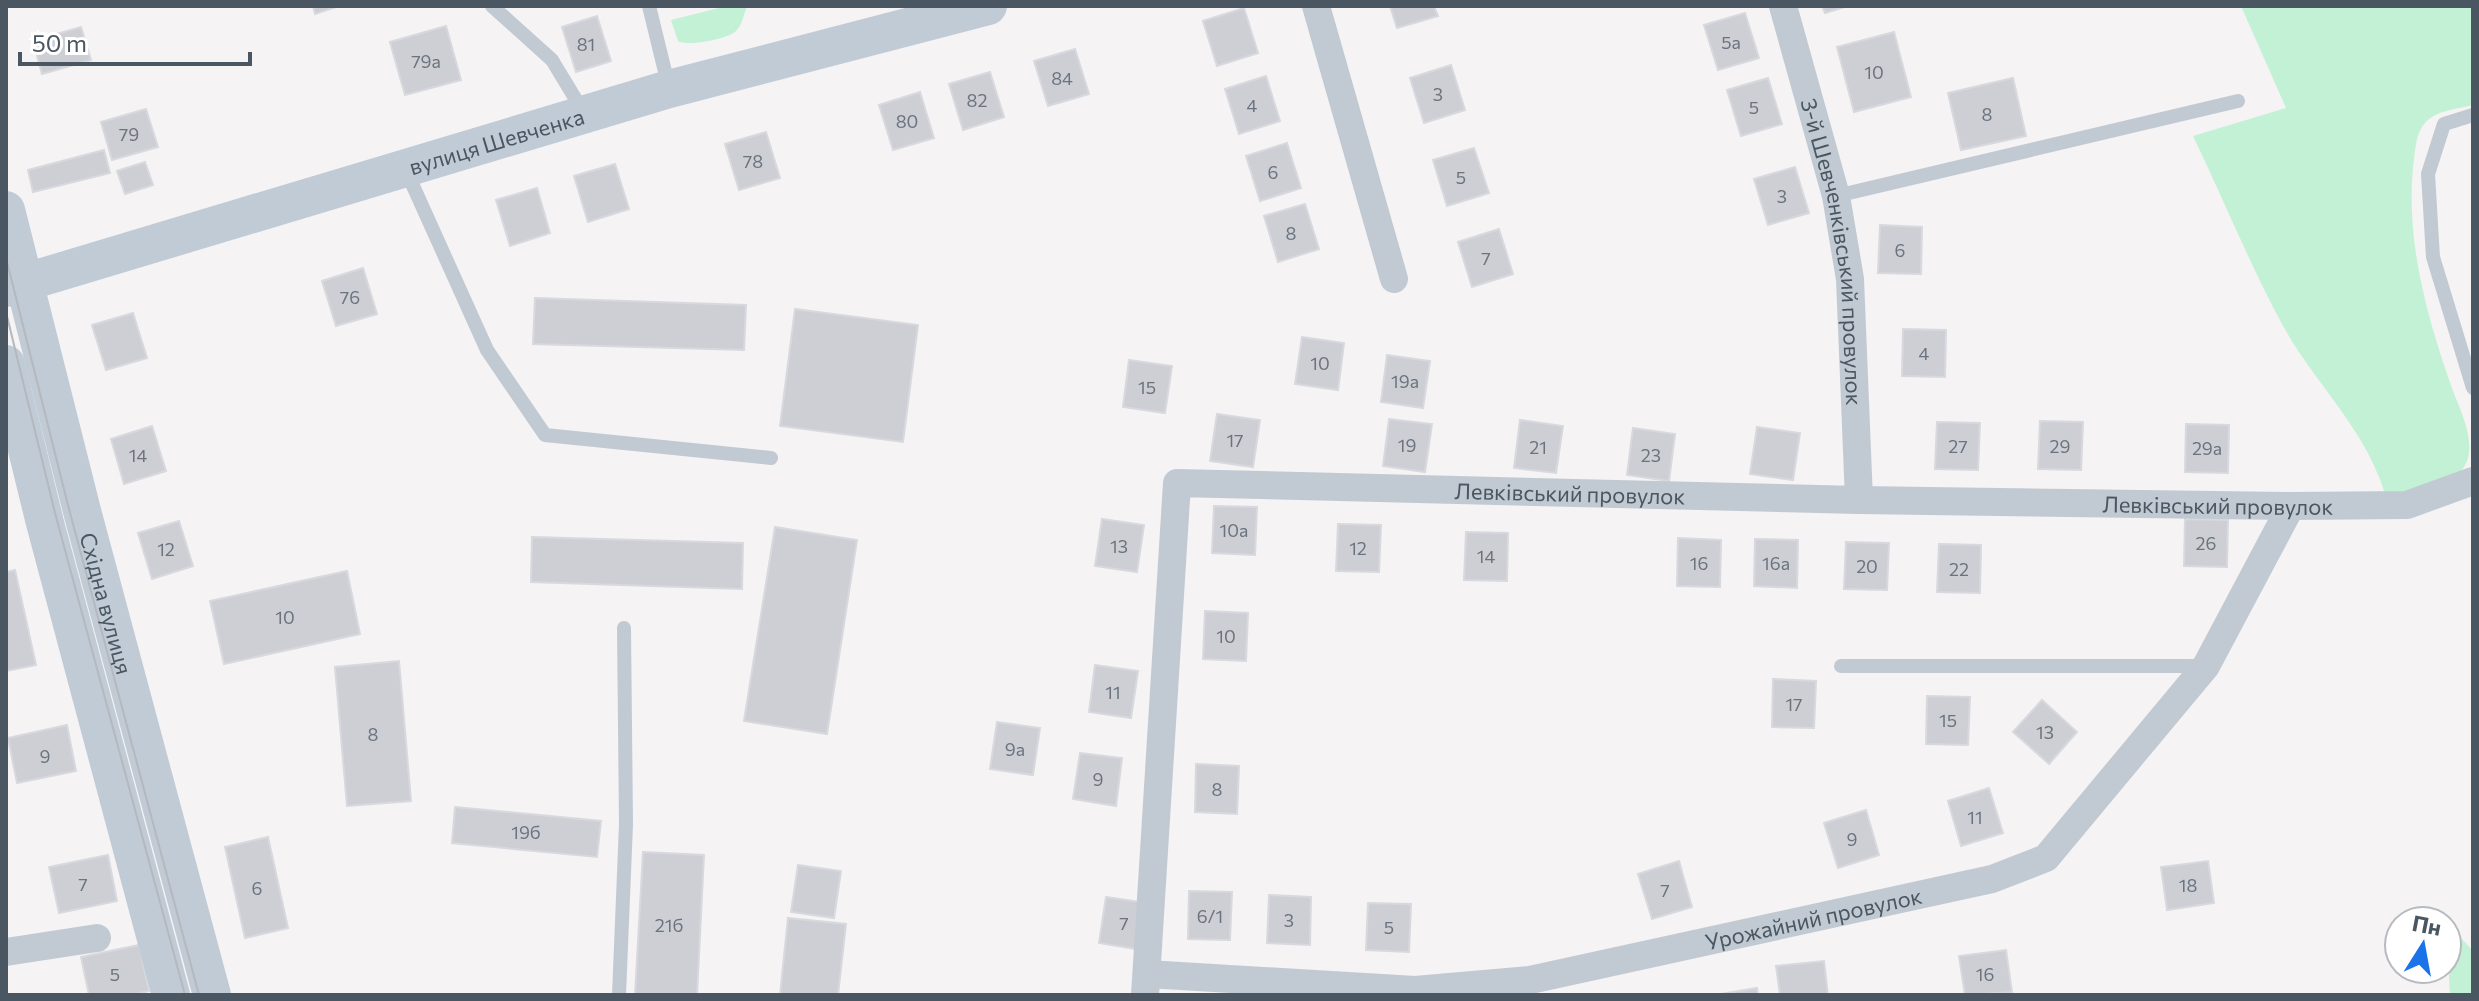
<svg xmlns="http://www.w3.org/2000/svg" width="2479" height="1001" font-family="Commissioner,sans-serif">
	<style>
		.green { fill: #c3f1d5 }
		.building { fill: #cdcfd5; stroke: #d7d9de; stroke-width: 2 }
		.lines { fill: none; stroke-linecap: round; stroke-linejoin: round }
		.lane { stroke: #c1cad2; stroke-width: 14 }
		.street { stroke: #c1cad2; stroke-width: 28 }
		.secondary { stroke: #c1cbd6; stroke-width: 38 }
		.tram { stroke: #b5b8bd; stroke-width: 2 }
		.labels { text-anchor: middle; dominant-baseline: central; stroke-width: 6; stroke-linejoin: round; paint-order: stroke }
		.number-label { font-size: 18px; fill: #6b747e }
		.street-label { font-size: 22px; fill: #4a5661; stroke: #fff }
	</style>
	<rect width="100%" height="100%" fill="#f5f3f3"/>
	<g class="green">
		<path d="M727 6H747C744 13 742 26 736 31 728 39 687 47 678 41L671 20Z"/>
		<path d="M2241 6H2473V105C2461 108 2443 110 2432 117 2417 126 2416 144 2414 159 2404 237 2427 318 2453 391 2461 412 2478 445 2464 467 2452 485 2408 494 2387 501 2369 431 2315 385 2282 324 2249 263 2223 198 2193 136L2286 108Z"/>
		<path d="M2462 939 2473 951V995H2450L2447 941Z"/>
	</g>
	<g class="building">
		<path d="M313 6H339L315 14Z"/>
		<path d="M1390 6H1434L1438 16 1397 28Z"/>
		<path d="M1822 6H1848L1825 13Z"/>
		<path d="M1244 8 1258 53 1217 66 1203 21Z"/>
		<path d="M1745 13 1759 58 1718 70 1704 25Z"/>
		<path d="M597 16 611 61 576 72 562 27Z"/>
		<path d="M446 26 461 80 405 95 390 42Z"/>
		<path d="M81 27 91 60 42 74 33 41Z"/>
		<path d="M1894 32 1911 97 1854 112 1837 47Z"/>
		<path d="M1075 49 1089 94 1048 106 1034 61Z"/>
		<path d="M1451 65 1465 110 1424 123 1410 78Z"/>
		<path d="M990 72 1004 117 963 130 949 84Z"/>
		<path d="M1266 76 1280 121 1239 134 1225 89Z"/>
		<path d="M1768 78 1782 124 1741 136 1727 90Z"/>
		<path d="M2013 78 2026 136 1961 150 1948 93Z"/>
		<path d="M920 92 934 138 893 150 879 105Z"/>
		<path d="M146 109 158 147 112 160 101 122Z"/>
		<path d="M766 132 780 178 739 190 725 144Z"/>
		<path d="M1287 143 1301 188 1260 201 1246 156Z"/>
		<path d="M1474 148 1489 193 1447 206 1433 160Z"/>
		<path d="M104 150 110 173 33 192 28 170Z"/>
		<path d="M145 162 153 185 125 194 117 171Z"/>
		<path d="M615 164 629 209 588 222 574 176Z"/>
		<path d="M1795 167 1809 213 1768 225 1754 179Z"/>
		<path d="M537 188 550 233 510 246 496 200Z"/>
		<path d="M1305 204 1319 249 1278 262 1264 216Z"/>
		<path d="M1880 225 1922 227 1921 274 1878 273Z"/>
		<path d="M1499 229 1513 274 1472 287 1458 242Z"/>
		<path d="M363 268 377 314 336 326 322 281Z"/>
		<path d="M535 298 746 305 744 350 533 344Z"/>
		<path d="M795 309 918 325 903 442 780 426Z"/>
		<path d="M133 313 147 358 106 370 92 325Z"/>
		<path d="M1903 329 1946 330 1945 377 1902 376Z"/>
		<path d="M1302 337 1344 343 1338 390 1295 384Z"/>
		<path d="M1387 355 1430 361 1423 408 1381 402Z"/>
		<path d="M1129 360 1172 366 1165 413 1123 407Z"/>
		<path d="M1217 414 1260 420 1253 467 1210 461Z"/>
		<path d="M1389 419 1432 424 1425 472 1383 466Z"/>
		<path d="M1520 420 1563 426 1556 473 1514 468Z"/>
		<path d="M2040 421 2083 422 2081 470 2038 469Z"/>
		<path d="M1937 422 1980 423 1978 470 1935 469Z"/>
		<path d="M2186 424 2229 425 2228 473 2185 472Z"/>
		<path d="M152 426 166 471 124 484 111 439Z"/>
		<path d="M1757 427 1800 433 1793 480 1750 474Z"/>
		<path d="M1633 428 1675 434 1669 481 1627 475Z"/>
		<path d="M1214 506 1257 507 1255 555 1212 553Z"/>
		<path d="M1102 519 1144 525 1137 572 1095 566Z"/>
		<path d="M2185 519 2228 520 2227 567 2184 566Z"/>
		<path d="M179 521 193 566 152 579 138 533Z"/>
		<path d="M1338 524 1381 525 1379 572 1336 571Z"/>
		<path d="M775 527 857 540 827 734 744 721Z"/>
		<path d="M1466 532 1508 533 1507 581 1464 580Z"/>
		<path d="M532 537 743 543 742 589 531 582Z"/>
		<path d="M1678 538 1721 540 1720 587 1677 586Z"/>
		<path d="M1755 539 1798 540 1797 588 1754 586Z"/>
		<path d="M1846 542 1889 543 1887 590 1844 589Z"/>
		<path d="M1939 544 1981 545 1980 593 1937 592Z"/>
		<path d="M15 570 36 665 6 671V572Z"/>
		<path d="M347 571 360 634 224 664 210 601Z"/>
		<path d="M1205 611 1248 613 1246 661 1203 659Z"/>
		<path d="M399 661 411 801 347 806 335 667Z"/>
		<path d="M1095 665 1138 671 1131 718 1089 712Z"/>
		<path d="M1773 679 1816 681 1814 728 1772 727Z"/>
		<path d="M1927 696 1970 697 1968 745 1926 744Z"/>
		<path d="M2042 700 2077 732 2049 764 2013 732Z"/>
		<path d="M997 722 1040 728 1033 775 990 769Z"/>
		<path d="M67 725 76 771 17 783 8 738Z"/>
		<path d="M1080 753 1122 758 1116 806 1073 799Z"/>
		<path d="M1196 764 1239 766 1237 814 1195 812Z"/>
		<path d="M1989 788 2003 833 1961 846 1948 801Z"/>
		<path d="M455 807 601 821 597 857 452 843Z"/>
		<path d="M1866 810 1879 855 1838 868 1824 823Z"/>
		<path d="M268 837 288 928 245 938 225 847Z"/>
		<path d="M643 852 704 855 697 995H635Z"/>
		<path d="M108 855 117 901 59 913 49 867Z"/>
		<path d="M1679 861 1692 907 1652 919 1638 874Z"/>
		<path d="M2208 861 2214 903 2167 910 2161 867Z"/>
		<path d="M798 865 841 871 834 918 791 912Z"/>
		<path d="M1189 891 1232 892 1230 940 1188 939Z"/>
		<path d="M1269 895 1311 897 1310 945 1267 943Z"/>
		<path d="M1106 897 1148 903 1142 950 1099 943Z"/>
		<path d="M1368 903 1411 904 1409 952 1366 950Z"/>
		<path d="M788 918 846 924 838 995H780Z"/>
		<path d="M139 945 149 991 131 995H89L81 957Z"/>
		<path d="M2006 950 2012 992 1965 995 1959 956Z"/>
		<path d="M1824 961 1828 995H1780L1776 966Z"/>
		<path d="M1757 988 1758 995H1715Z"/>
	</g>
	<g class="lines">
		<g class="lane">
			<path d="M492 6 552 60 584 113"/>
			<path d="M649 6 669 88"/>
			<path d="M2473 115 2444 124 2428 174 2433 257 2473 388"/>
			<path d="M405 168 487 350 545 435 771 458"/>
			<path d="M1836 196 2238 101"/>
			<path d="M1841 666H2205"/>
			<path d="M619 995 626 824 624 628"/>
		</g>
		<g class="street">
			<path d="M1316 6 1394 279"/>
			<path id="s1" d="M1783 6 1836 196 1850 279 1859 500"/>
			<path d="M6 952 97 938"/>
			<path id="s2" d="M1147 974 1415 990 1530 980 1992 879 2046 858 2206 666 2291 506"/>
			<path id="s3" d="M1145 995 1177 483 1859 500 2291 506 2407 505 2473 481"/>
		</g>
		<g class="secondary">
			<path id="s4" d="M6 210 82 511 212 995"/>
			<path id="s5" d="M6 288 669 89 988 6"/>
			<path d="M6 364 45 523 171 995"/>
		</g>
		<g class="tram">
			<path d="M6 258 69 509 199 995"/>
			<path d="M6 312 55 513 185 995"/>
		</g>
	</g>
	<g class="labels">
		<g class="number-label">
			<text x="1731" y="42">5а</text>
			<text x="586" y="44">81</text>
			<text x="426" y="61">79а</text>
			<text x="1874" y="72">10</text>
			<text x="1062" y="78">84</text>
			<text x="1438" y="94">3</text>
			<text x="977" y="100">82</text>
			<text x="1252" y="105">4</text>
			<text x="1754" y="107">5</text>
			<text x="1987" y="114">8</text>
			<text x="907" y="121">80</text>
			<text x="129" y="134">79</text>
			<text x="753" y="161">78</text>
			<text x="1273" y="172">6</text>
			<text x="1461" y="177">5</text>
			<text x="1782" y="196">3</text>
			<text x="1291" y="233">8</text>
			<text x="1900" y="250">6</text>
			<text x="1486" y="258">7</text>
			<text x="350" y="297">76</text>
			<text x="1924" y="353">4</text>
			<text x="1320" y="363">10</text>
			<text x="1405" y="381">19а</text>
			<text x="1147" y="387">15</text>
			<text x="1235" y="440">17</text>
			<text x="1407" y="445">19</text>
			<text x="1958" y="446">27</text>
			<text x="2060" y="446">29</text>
			<text x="1538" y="447">21</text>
			<text x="2207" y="448">29а</text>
			<text x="138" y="455">14</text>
			<text x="1651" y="455">23</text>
			<text x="1234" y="530">10а</text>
			<text x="2206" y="543">26</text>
			<text x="1119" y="546">13</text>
			<text x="1358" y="548">12</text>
			<text x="166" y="549">12</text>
			<text x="1486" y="556">14</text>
			<text x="1699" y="563">16</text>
			<text x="1776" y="563">16а</text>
			<text x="1867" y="566">20</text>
			<text x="1959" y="569">22</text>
			<text x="285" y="617">10</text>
			<text x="1226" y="636">10</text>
			<text x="1113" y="692">11</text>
			<text x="1794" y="704">17</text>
			<text x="1948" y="720">15</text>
			<text x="2045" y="732">13</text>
			<text x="373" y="734">8</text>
			<text x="1015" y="749">9а</text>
			<text x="45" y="756">9</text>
			<text x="1098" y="779">9</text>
			<text x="1217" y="789">8</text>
			<text x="1975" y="817">11</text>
			<text x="526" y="832">19б</text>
			<text x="1852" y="839">9</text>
			<text x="83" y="884">7</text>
			<text x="2188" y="885">18</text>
			<text x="257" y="888">6</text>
			<text x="1665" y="890">7</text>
			<text x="1210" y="916">6/1</text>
			<text x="1289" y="920">3</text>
			<text x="1124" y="923">7</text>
			<text x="669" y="925">21б</text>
			<text x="1389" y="927">5</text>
			<text x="115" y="974">5</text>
			<text x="1985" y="974">16</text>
		</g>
		<g class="street-label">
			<text stroke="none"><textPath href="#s5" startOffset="512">вулиця Шевченка</textPath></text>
			<text stroke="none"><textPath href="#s1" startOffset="252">3-й Шевченківський провулок</textPath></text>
			<text stroke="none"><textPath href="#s3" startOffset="906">Левківський провулок</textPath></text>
			<text stroke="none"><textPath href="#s3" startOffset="1554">Левківський провулок</textPath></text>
			<text stroke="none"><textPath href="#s4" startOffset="406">Східна вулиця</textPath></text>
			<text stroke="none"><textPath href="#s2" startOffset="674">Урожайний провулок</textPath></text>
		</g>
	</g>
	<rect width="2479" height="1001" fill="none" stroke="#4a5661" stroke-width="16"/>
	<g transform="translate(2423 945) rotate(11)"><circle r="38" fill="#ffffff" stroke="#b7bbc0" stroke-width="2"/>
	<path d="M0-6L14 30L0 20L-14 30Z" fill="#1a73e8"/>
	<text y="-12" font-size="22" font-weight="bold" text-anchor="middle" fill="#4a5661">Пн</text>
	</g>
	<path d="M20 52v12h230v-12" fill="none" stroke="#4a5661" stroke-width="4"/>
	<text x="32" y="52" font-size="24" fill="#4a5661" stroke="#ffffff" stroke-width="6" paint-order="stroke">50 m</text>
</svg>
